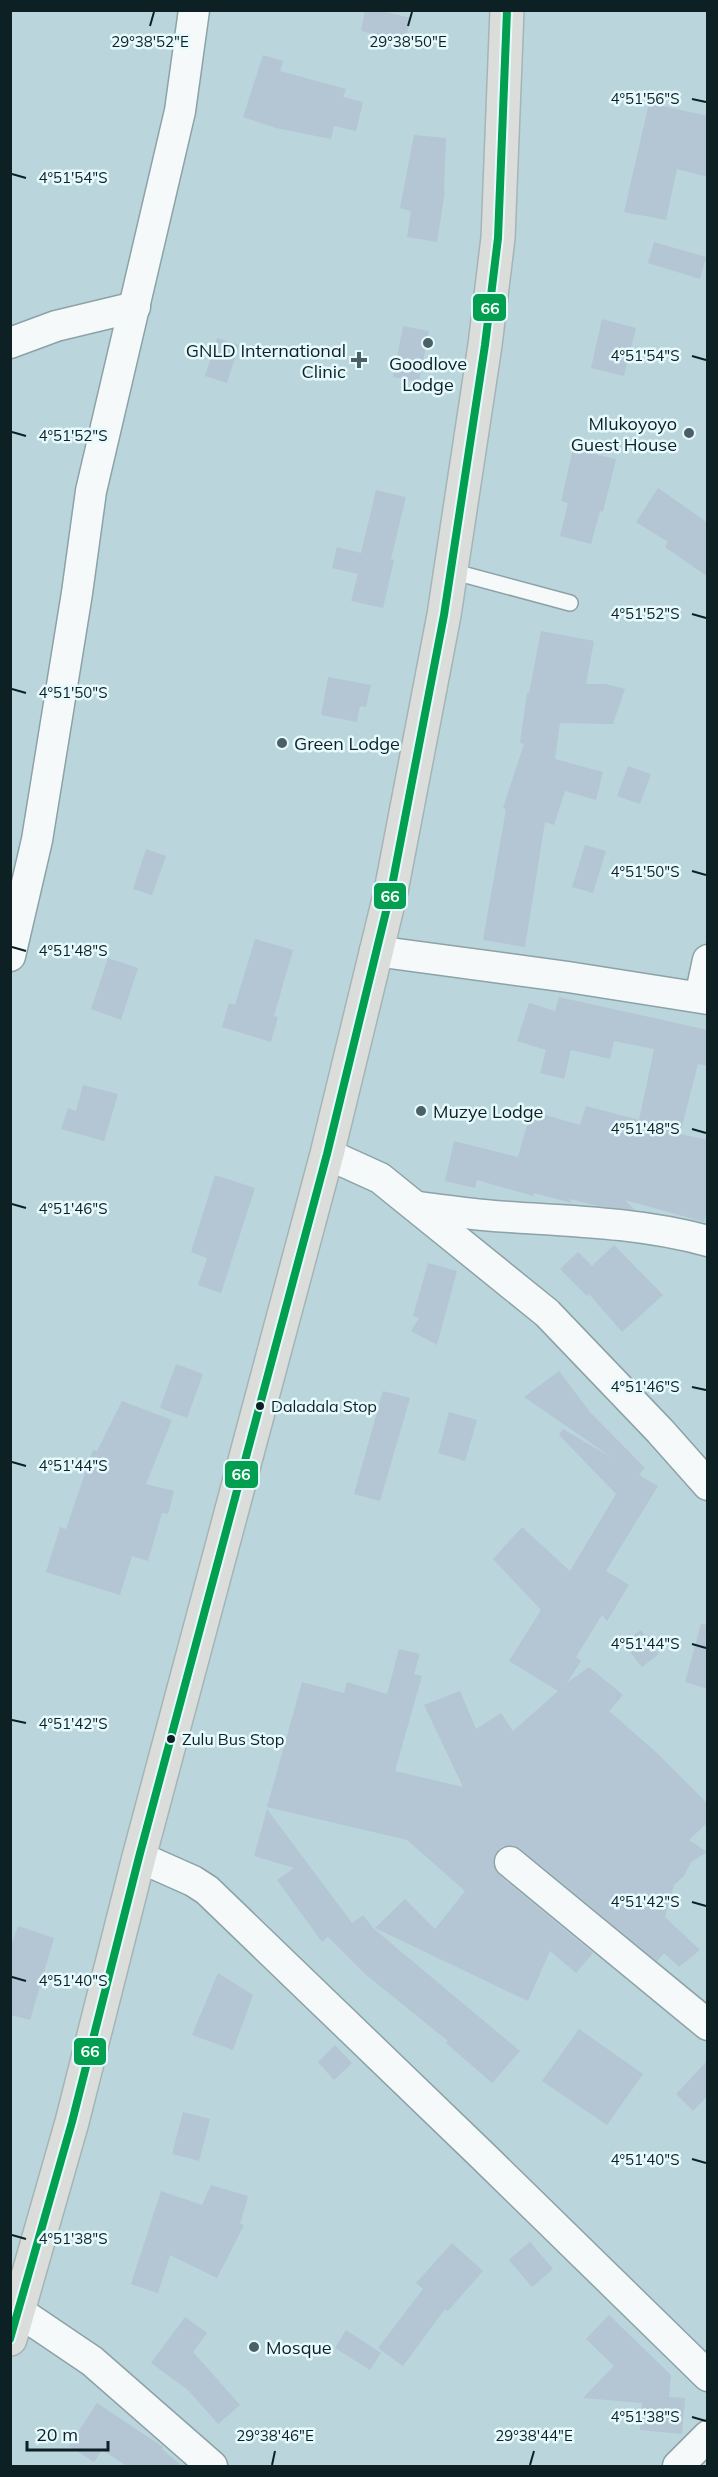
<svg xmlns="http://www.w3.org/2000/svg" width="718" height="2477" font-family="Mulish,sans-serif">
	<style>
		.building { fill: #b4c5d4 }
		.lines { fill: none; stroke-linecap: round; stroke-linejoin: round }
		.service-casing { stroke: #8ca2a6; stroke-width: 18 }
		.minor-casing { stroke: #8ca2a6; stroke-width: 33 }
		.primary-casing { stroke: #a5b4b6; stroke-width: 36 }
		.service { stroke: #f5f9fa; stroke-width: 15 }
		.minor { stroke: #f5f9fa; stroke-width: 30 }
		.primary { stroke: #daddd9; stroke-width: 33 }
		.bus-1-casing { stroke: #e6fafe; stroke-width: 12 }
		.bus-1 { stroke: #019f4f; stroke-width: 8 }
		.ticks { fill: none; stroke: #0d2125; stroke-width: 2 }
		.poi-dot { fill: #4a6065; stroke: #e6fafe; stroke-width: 2 }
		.bus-dot { fill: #0d2125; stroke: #e6fafe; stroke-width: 2 }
		.labels { text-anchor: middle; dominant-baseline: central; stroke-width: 5; stroke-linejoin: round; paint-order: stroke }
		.bus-label { font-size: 16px; fill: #0d2125; stroke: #e6fafe; text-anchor: start }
		.poi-label { font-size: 18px; fill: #0d2125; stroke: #e6fafe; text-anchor: start }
		.ticks-label { font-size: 15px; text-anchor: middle; fill: #0d2125; stroke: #e6fafe; stroke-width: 5; stroke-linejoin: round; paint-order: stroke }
		.line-badge { stroke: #e6fafe; stroke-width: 2 }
		.badge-label { font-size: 16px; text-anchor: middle; font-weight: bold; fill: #fff }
	</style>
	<rect width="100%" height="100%" fill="#bad6dc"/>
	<g class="building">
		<path d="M365 10H377L411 18 405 41 361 31Z"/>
		<path d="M263 55 283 61 280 71 346 89 343 97 363 102 356 131 334 126 331 139 276 128 243 117Z"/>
		<path d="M649 103 708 116V177L677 169 666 220 624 212Z"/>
		<path d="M414 135 446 138 444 190 445 191 437 242 407 237 411 211 400 208Z"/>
		<path d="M654 242 706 257 700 279 648 263Z"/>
		<path d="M602 319 636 328 624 376 591 368Z"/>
		<path d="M403 326 429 331 419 382 393 377Z"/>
		<path d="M217 338 239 345 227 383 205 376Z"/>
		<path d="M573 449 616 459 603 512 600 511 591 544 560 536 568 503 561 501Z"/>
		<path d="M658 488 708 523V577L665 547 668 542 636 522Z"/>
		<path d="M376 490 406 497 391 559 394 560 383 608 351 601 358 574 332 568 337 547 361 553Z"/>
		<path d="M541 631 594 641 586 684H606L625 689 613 724 560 723 555 759 603 772 596 800 565 791 554 825 545 822 525 947 483 940 506 809 503 808 524 744 520 743 527 693H529Z"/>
		<path d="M328 677 371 685 366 707 360 706 357 722 321 715Z"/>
		<path d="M628 766 651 774 640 804 617 796Z"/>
		<path d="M585 845 606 851 593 893 572 887Z"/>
		<path d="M146 849 166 856 152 895 133 889Z"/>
		<path d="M255 939 293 950 274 1016 278 1017 271 1042 222 1027 229 1003 235 1005Z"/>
		<path d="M108 958 138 968 121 1020 91 1009Z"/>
		<path d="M559 997 708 1030V1066L698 1064 680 1134 708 1140V1207L704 1222 625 1200 635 1210 598 1206 569 1199 572 1203 534 1193 533 1196 477 1180 475 1188 445 1181 454 1141 518 1157 531 1111 580 1125 586 1106 639 1120 654 1049 614 1041 610 1059 571 1050 564 1079 540 1073 546 1050 517 1041 529 1003 555 1011Z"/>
		<path d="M83 1085 118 1094 104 1141 61 1129 68 1108 76 1111Z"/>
		<path d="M215 1175 255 1188 221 1293 198 1285 207 1258 191 1252Z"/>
		<path d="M614 1245 663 1295 622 1332 589 1294 587 1296 560 1269 578 1252 592 1266Z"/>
		<path d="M428 1263 457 1271 437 1345 411 1331 419 1318 413 1316Z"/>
		<path d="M176 1364 203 1374 187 1418 160 1408Z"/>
		<path d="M559 1371 590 1412 645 1468 639 1475 658 1486 606 1571 629 1585 607 1621 602 1615 576 1657 581 1661 567 1683 589 1667 623 1695 609 1711 656 1752 708 1804V1822L689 1840 707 1852 691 1862 684 1876 674 1885 665 1917 700 1950 679 1967 664 1953 657 1961 521 1849 512 1845 503 1846 497 1851 493 1860 494 1867 499 1875 593 1953 576 1973 550 1951 528 2001 375 1928 405 1899 435 1929 465 1891 407 1840 267 1807 302 1682 344 1693 347 1682 387 1694 399 1649 420 1654 414 1674 422 1676 395 1771 463 1787 424 1705 460 1691 476 1729 501 1713 513 1731 558 1691 509 1661 541 1610 493 1559 522 1527 570 1571 616 1494 559 1435 563 1429 614 1459 524 1397Z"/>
		<path d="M383 1391 410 1398 380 1501 354 1494Z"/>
		<path d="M122 1401 172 1420 146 1484 174 1491 168 1514 162 1513 148 1561 132 1556 120 1595 46 1572 60 1527 66 1529 93 1450 97 1451Z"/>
		<path d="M449 1412 477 1420 465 1461 438 1453Z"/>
		<path d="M701 1624 708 1625V1689L685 1682Z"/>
		<path d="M641 1630 659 1654 642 1667 623 1643Z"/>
		<path d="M267 1809 352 1923 363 1915 374 1929 520 2051 492 2083 446 2043 448 2041 365 1974 328 1937 322 1942 277 1880 294 1868 254 1856Z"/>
		<path d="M18 1926 54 1938 30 2020 10 2015V1948Z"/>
		<path d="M218 1973 253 1995 233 2050 192 2035Z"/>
		<path d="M579 2029 643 2074 607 2125 542 2081Z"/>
		<path d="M335 2045 352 2063 334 2080 318 2062Z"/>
		<path d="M708 2060V2095L693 2111 676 2094Z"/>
		<path d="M183 2112 210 2119 199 2161 172 2154Z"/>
		<path d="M211 2185 248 2196 240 2224 244 2225 217 2278 170 2255 158 2293 131 2284 161 2191 202 2205Z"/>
		<path d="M530 2242 553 2269 532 2287 509 2260Z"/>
		<path d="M452 2243 483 2271 448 2311 445 2309 403 2366 378 2348 423 2289 416 2283Z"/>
		<path d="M609 2315 671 2375 669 2397 685 2398 682 2434 640 2430 642 2403 583 2398 614 2366 586 2339Z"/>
		<path d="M185 2317 207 2333 193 2352 240 2405 218 2424 188 2390 151 2363Z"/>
		<path d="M346 2330 381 2353 370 2370 335 2348Z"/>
		<path d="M97 2403 163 2447 162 2449 182 2466H127L102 2450 94 2462 69 2446Z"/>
	</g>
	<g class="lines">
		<g class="service-casing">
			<path id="service" d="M451 571 570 603"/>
		</g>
		<g class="minor-casing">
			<g id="minor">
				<path d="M10 343 56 326 135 307"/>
				<path d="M375 951 568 977 708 999"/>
				<path d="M10 956 37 840 77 593 91 491 180 111 194 10"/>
				<path d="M700 997 708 960"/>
				<path d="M327 1154 380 1178 547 1313 660 1431 708 1485"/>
				<path d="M417 1207C442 1210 468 1214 494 1216 566 1221 638 1222 708 1241"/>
				<path d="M139 1857 193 1881 207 1890 484 2157 708 2376"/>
				<path d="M510 1862 708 2025"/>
				<path d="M18 2311 92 2361 212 2466"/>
				<path d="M678 2466 708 2436"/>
			</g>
		</g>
		<g class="primary-casing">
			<path id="primary" d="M10 2339 72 2122 139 1857 327 1154 391 891 444 615 485 345 498 238 507 10"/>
		</g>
		<use href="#service" class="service"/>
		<use href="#minor" class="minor"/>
		<use href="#primary" class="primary"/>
		<g class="bus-1-casing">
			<path id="bus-1" d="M10 2339 72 2122 139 1857 327 1154 391 891 444 615 485 345 498 238 507 10"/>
		</g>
		<use href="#bus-1" class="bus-1"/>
	</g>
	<path class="ticks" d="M150 26 154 12M408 26 412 12M692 99 706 102M12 174 26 178M692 356 706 360M12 432 26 436M692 614 706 618M12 689 26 693M692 871 706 875M12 947 26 951M692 1129 706 1133M12 1204 26 1208M692 1387 706 1390M12 1462 26 1466M692 1644 706 1648M12 1720 26 1723M692 1902 706 1906M12 1977 26 1981M692 2159 706 2163M12 2235 26 2239M692 2417 706 2421M272 2465 275 2451M530 2465 534 2451"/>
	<g class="poi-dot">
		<circle cx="428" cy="343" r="6"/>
		<path d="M356 351h6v6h6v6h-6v6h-6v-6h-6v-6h6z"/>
		<circle cx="689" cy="433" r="6"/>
		<circle cx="282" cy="743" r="6"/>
		<circle cx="421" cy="1111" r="6"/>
		<circle cx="254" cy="2347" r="6"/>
	</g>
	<g class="bus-dot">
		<circle cx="260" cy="1406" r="5"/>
		<circle cx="171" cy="1739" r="5"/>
	</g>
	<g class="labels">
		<g class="bus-label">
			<text x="271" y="1406">Daladala Stop</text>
			<text x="182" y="1739">Zulu Bus Stop</text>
		</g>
		<g class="poi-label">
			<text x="346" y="350" text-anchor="end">GNLD International<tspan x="346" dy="21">Clinic</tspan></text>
			<text x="428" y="363" text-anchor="middle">Goodlove<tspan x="428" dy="21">Lodge</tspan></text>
			<text x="677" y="423" text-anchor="end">Mlukoyoyo<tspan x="677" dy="21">Guest House</tspan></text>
			<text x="294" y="743">Green Lodge</text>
			<text x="433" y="1111">Muzye Lodge</text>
			<text x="266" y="2347">Mosque</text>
		</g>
	</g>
	<g class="ticks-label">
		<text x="150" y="47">29°38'52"E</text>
		<text x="408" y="47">29°38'50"E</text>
		<text x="645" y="104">4°51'56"S</text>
		<text x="73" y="183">4°51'54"S</text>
		<text x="645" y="361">4°51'54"S</text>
		<text x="73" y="441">4°51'52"S</text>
		<text x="645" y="619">4°51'52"S</text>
		<text x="73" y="698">4°51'50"S</text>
		<text x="645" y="877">4°51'50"S</text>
		<text x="73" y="956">4°51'48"S</text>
		<text x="645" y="1134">4°51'48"S</text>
		<text x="73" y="1214">4°51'46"S</text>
		<text x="645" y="1392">4°51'46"S</text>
		<text x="73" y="1471">4°51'44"S</text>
		<text x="645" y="1649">4°51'44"S</text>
		<text x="73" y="1729">4°51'42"S</text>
		<text x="645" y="1907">4°51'42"S</text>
		<text x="73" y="1986">4°51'40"S</text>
		<text x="645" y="2165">4°51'40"S</text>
		<text x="73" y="2244">4°51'38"S</text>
		<text x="645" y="2422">4°51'38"S</text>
		<text x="275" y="2441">29°38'46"E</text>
		<text x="534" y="2441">29°38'44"E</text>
	</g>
	<g class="line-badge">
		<rect x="472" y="293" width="35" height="29" rx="6" fill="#019f4f"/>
		<rect x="373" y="882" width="34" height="28" rx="6" fill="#019f4f"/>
		<rect x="224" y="1460" width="35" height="29" rx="6" fill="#019f4f"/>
		<rect x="73" y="2037" width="34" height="29" rx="6" fill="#019f4f"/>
	</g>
	<g class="badge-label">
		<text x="490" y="314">66</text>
		<text x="390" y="902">66</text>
		<text x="241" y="1480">66</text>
		<text x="90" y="2057">66</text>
	</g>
	<rect width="718" height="2477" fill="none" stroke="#0d2125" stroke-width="24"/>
	<path d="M27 2441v9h81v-9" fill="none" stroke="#0d2125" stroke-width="3"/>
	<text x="36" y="2441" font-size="18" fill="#0d2125" stroke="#e6fafe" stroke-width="4.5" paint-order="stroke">20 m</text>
</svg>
